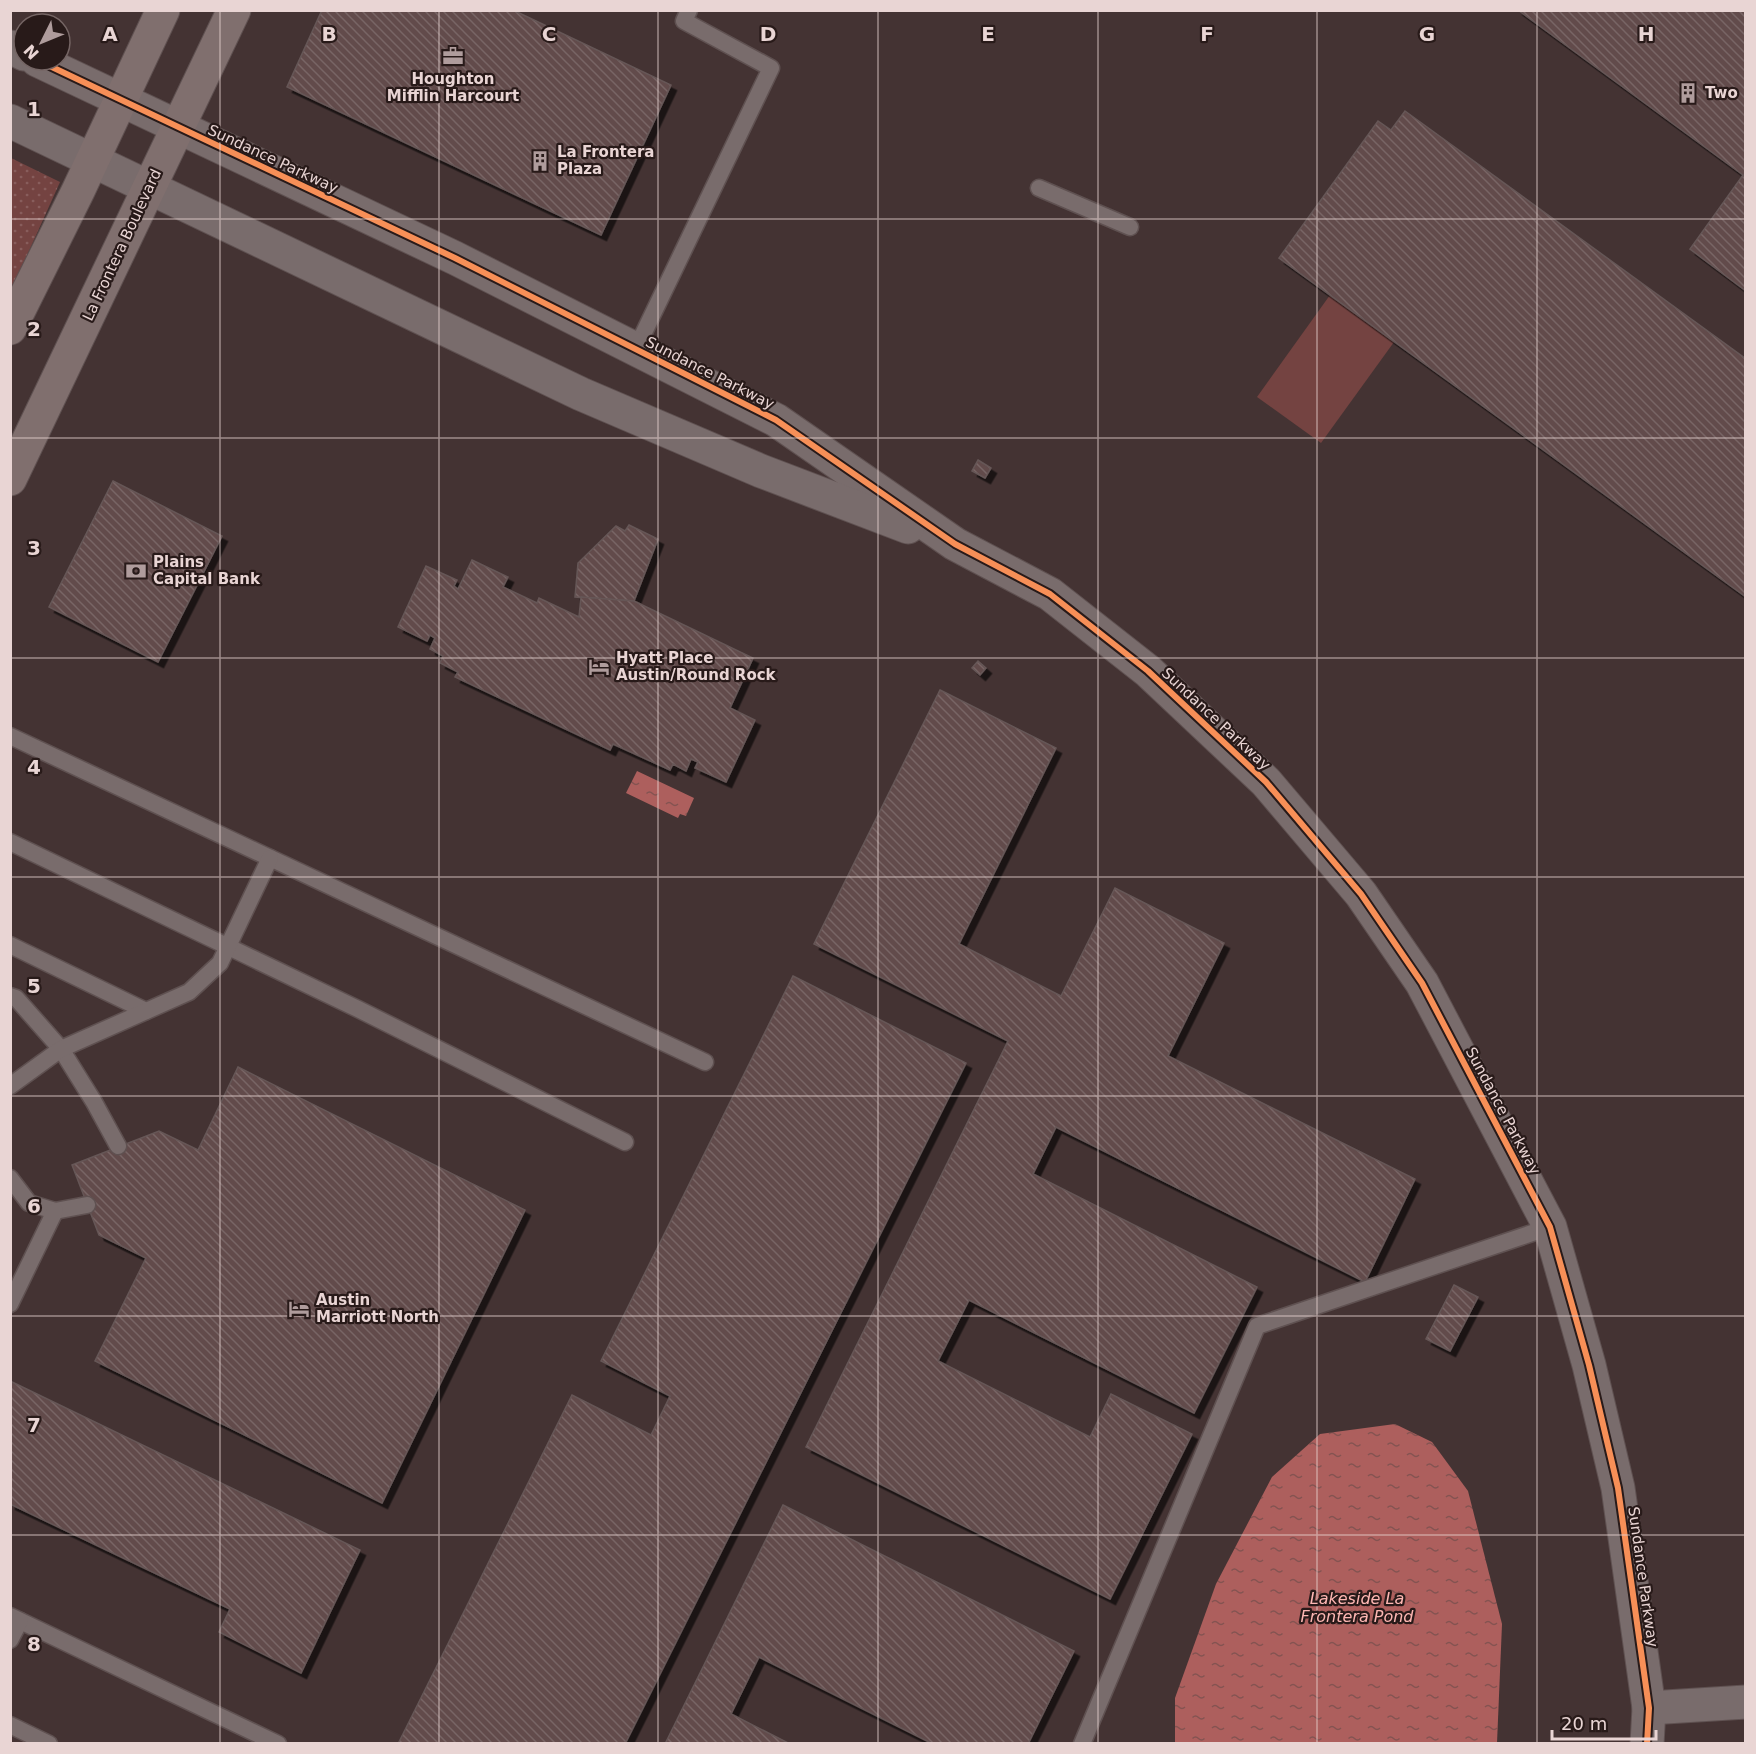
<svg xmlns="http://www.w3.org/2000/svg" width="1756" height="1754" font-family="'DejaVu Sans',sans-serif">
	<style>
		.grass { fill: url(#grass-dots) }
		.pitch { fill: #744341 }
		.water { fill: url(#water-ripples) }
		.building { fill: url(#building-back-hatch); stroke: #665757; stroke-width: 1.5; filter: url(#shadow) }
		.lines { fill: none; stroke-linecap: round; stroke-linejoin: round }
		.lane-casing { stroke: #5f5151; stroke-width: 19 }
		.street-casing { stroke: #5f5151; stroke-width: 35 }
		.secondary-casing { stroke: #5f5151; stroke-width: 35 }
		.lane { stroke: #796c6c; stroke-width: 16 }
		.street { stroke: #796c6c; stroke-width: 33 }
		.secondary { stroke: #806f6e; stroke-width: 33 }
		.cycleway-casing { stroke: #281a19; stroke-width: 10 }
		.cycleway { stroke: #f78f57; stroke-width: 6 }
		.grid { fill: none; stroke: #e9d5d4; stroke-width: 1.5; stroke-opacity: 0.55 }
		.labels { text-anchor: middle; dominant-baseline: central; stroke-width: 4.5; stroke-linejoin: round; paint-order: stroke }
		.poi-label { font-size: 15px; font-weight: bold; fill: #e9d5d4; stroke: #281a19; text-anchor: start }
		.street-label { font-size: 15px; fill: #e9d5d4; stroke: #281a19 }
		.water-label { font-size: 16px; font-style: italic; fill: #feb7b3; stroke: #281a19 }
		.grid-label { font-size: 20px; text-anchor: middle; font-weight: bold; fill: #e9d5d4; stroke: #281a19; stroke-width: 4.5; stroke-linejoin: round; paint-order: stroke }
	</style>
	<defs>
		<pattern id="grass-dots" width="8" height="8" patternUnits="userSpaceOnUse" patternTransform="scale(1.5)"><rect width="8" height="8" fill="#744341"/><path d="M2 2h.1M6 6h.1" fill="none" stroke="#885d5c" stroke-width="1.8" stroke-linecap="round"/></pattern>
		<pattern id="water-ripples" width="26" height="14" patternUnits="userSpaceOnUse" patternTransform="scale(1.5)"><rect width="26" height="14" fill="#ad5f5d"/><path d="M2 4q2-2 4 0t4 0M15 11q2-2 4 0t4 0" fill="none" stroke="#845351"/></pattern>
		<pattern id="building-back-hatch" width="6" height="6" patternUnits="userSpaceOnUse" patternTransform="scale(1.5)"><rect width="6" height="6" fill="#624c4c"/><path d="M-1 5l2 2M0 0l6 6M5-1l2 2" fill="none" stroke="#786565"/></pattern>
		<filter id="shadow"><feDropShadow dx="5.5" dy="5.5" stdDeviation="0" flood-color="#0009"/></filter>
	</defs>
	<rect width="100%" height="100%" fill="#433"/>
	<path class="grass" d="M11 158 60 182 11 291Z"/>
	<path class="pitch" d="M1330 295 1394 342 1321 443 1257 397Z"/>
	<g class="water">
		<path d="M637 771 694 798 686 816 680 814 678 818 626 793Z"/>
		<path d="M1395 1424 1432 1442 1468 1491 1502 1624 1497 1743H1175V1698L1216 1584 1272 1477 1320 1434Z"/>
	</g>
	<g class="building">
		<path d="M322 10H513L671 85 601 235 287 87Z"/>
		<path d="M1518 10H1746V177L1743 175Z"/>
		<path d="M1405 111 1746 359V597L1279 258 1378 121 1391 130Z"/>
		<path d="M1743 175 1746 177V291L1690 249Z"/>
		<path d="M978 460 991 468 985 478 972 471Z"/>
		<path d="M113 481 222 536 158 662 49 607Z"/>
		<path d="M629 525 658 539 634 601 575 597 578 563 616 526 625 531Z"/>
		<path d="M472 560 508 577 503 587 537 603 539 598 579 617 581 597 634 601 753 658 730 708 755 720 726 782 695 768 698 762 691 759 686 771 673 764 670 770 613 744 610 750 455 677 458 672 440 663 443 656 430 649 435 638 430 635 427 641 398 627 426 566 457 580 454 586 458 589Z"/>
		<path d="M978 661 986 668 980 675 972 668Z"/>
		<path d="M940 690 1056 748 959 944 1061 996 1115 888 1224 943 1168 1056 1415 1179 1365 1282 1056 1127 1033 1174 1257 1287 1194 1413 969 1300 938 1361 1090 1437 1111 1394 1192 1434 1110 1599 806 1447 1008 1041 814 944Z"/>
		<path d="M793 976 966 1063 625 1744H398L572 1395 651 1435 670 1396 601 1361Z"/>
		<path d="M238 1067 525 1210 382 1503 95 1361 146 1258 99 1235 72 1165 159 1131 198 1150Z"/>
		<path d="M1454 1285 1478 1297 1450 1351 1426 1339Z"/>
		<path d="M10 1381 360 1550 301 1673 219 1632 230 1609 10 1504Z"/>
		<path d="M783 1505 1074 1651 1028 1744H933L759 1657 731 1714 790 1744H665Z"/>
	</g>
	<g class="lines">
		<g class="lane-casing">
			<g id="lane">
				<path d="M1039 188 1130 227"/>
				<path d="M636 349 771 68 684 21 689 10"/>
				<path d="M10 736 705 1062"/>
				<path d="M10 842 358 1009 625 1142"/>
				<path d="M10 945 146 1011"/>
				<path d="M10 996 16 998 61 1049 94 1102 118 1146"/>
				<path d="M10 1086 61 1049 189 992 220 963 270 858"/>
				<path d="M10 1178 29 1203 55 1211 87 1205"/>
				<path d="M10 1304 55 1211"/>
				<path d="M10 1616 278 1744"/>
				<path d="M10 1640 20 1621"/>
				<path d="M10 1725 49 1744"/>
				<path d="M1082 1744 1257 1326 1550 1227"/>
			</g>
		</g>
		<g class="street-casing">
			<g id="street">
				<path d="M10 47 24 54"/>
				<path d="M37 60 455 258 776 420 955 544 1050 594 1148 671 1266 782 1361 894 1422 983 1550 1227 1589 1365 1618 1488 1649 1708 1647 1744"/>
				<path d="M10 121 581 394 761 471 908 527"/>
				<path d="M1649 1708 1746 1702"/>
			</g>
		</g>
		<g class="secondary-casing">
			<g id="secondary">
				<path d="M10 328 78 191 163 10"/>
				<path d="M10 479 234 10"/>
			</g>
		</g>
		<use href="#lane" class="lane"/>
		<use href="#street" class="street"/>
		<use href="#secondary" class="secondary"/>
		<g class="cycleway-casing">
			<path id="cycleway" d="M37 60 455 258 776 420 955 544 1050 594 1148 671 1266 782 1361 894 1422 983 1550 1227 1589 1365 1618 1488 1649 1708 1647 1744"/>
		</g>
		<use href="#cycleway" class="cycleway"/>
	</g>
	<path class="grid" d="M220 10V1744M439 10V1744M658 10V1744M878 10V1744M1098 10V1744M1317 10V1744M1537 10V1744M10 219H1746M10 438H1746M10 658H1746M10 877H1746M10 1096H1746M10 1316H1746M10 1535H1746"/>
	<defs>
		<g id="office-bare" transform="scale(1.62)"><path d="M-6-3h4V-5.5h4V-3h4V5H-6ZM-1-4.5V-3h2v-1.5ZM-6 0V1H6V0Z" fill="#af9c9c" stroke="#281a19" stroke-width="2.5" paint-order="stroke"/></g>
		<g id="building-bare" transform="scale(1.62)"><path d="M-4-6H4V6H1V3H-1V6H-4ZM-2.5-4.3h1.7v1.8h-1.7ZM.8-4.3h1.7v1.8H.8ZM-2.5-1h1.7V.8h-1.7ZM.8-1h1.7V.8H.8Z" fill="#af9c9c" stroke="#281a19" stroke-width="2.5" paint-order="stroke"/></g>
		<g id="bank-bare" transform="scale(1.62)"><path d="M-6-4H6V4H-6ZM0-2.3a2.3 2.3 0 1 0 0 4.6a2.3 2.3 0 1 0 0-4.6Z" fill="#af9c9c" stroke="#281a19" stroke-width="2.5" paint-order="stroke"/></g>
		<g id="hotel-bare" transform="scale(1.62)"><path d="M-6-4.5h1.5V1H6V5H4.5V3h-9V5H-6ZM-4 0a1.8 1.8 0 1 1 3.6 0ZM.5 0V-2.5h3Q6-2.5 6 0Z" fill="#af9c9c" stroke="#281a19" stroke-width="2.5" paint-order="stroke"/></g>
	</defs>
	<g fill-rule="evenodd">
		<use href="#office-bare" x="453" y="56"/>
		<use href="#building-bare" x="1688" y="93"/>
		<use href="#building-bare" x="540" y="161"/>
		<use href="#bank-bare" x="136" y="571"/>
		<use href="#hotel-bare" x="599" y="667"/>
		<use href="#hotel-bare" x="299" y="1309"/>
	</g>
	<g class="labels">
		<g class="poi-label">
			<text x="453" y="79" text-anchor="middle">Houghton<tspan x="453" dy="17">Mifflin Harcourt</tspan></text>
			<text x="1705" y="93">Two</text>
			<text x="557" y="152">La Frontera<tspan x="557" dy="17">Plaza</tspan></text>
			<text x="153" y="562">Plains<tspan x="153" dy="17">Capital Bank</tspan></text>
			<text x="616" y="658">Hyatt Place<tspan x="616" dy="17">Austin/Round Rock</tspan></text>
			<text x="316" y="1300">Austin<tspan x="316" dy="17">Marriott North</tspan></text>
		</g>
		<g class="street-label">
			<text transform="translate(273 159) rotate(25)">Sundance Parkway</text>
			<text transform="translate(122 245) rotate(-65)">La Frontera Boulevard</text>
			<text transform="translate(710 373) rotate(27)">Sundance Parkway</text>
			<text transform="translate(1216 719) rotate(43)">Sundance Parkway</text>
			<text transform="translate(1503 1111) rotate(62)">Sundance Parkway</text>
			<text transform="translate(1643 1577) rotate(82)">Sundance Parkway</text>
		</g>
		<g class="water-label">
			<text x="1357" y="1598">Lakeside La<tspan x="1357" dy="18">Frontera Pond</tspan></text>
		</g>
	</g>
	<g class="grid-label">
		<text x="110" y="41">A</text>
		<text x="329" y="41">B</text>
		<text x="549" y="41">C</text>
		<text x="768" y="41">D</text>
		<text x="988" y="41">E</text>
		<text x="1207" y="41">F</text>
		<text x="1427" y="41">G</text>
		<text x="1646" y="41">H</text>
		<text x="34" y="116">1</text>
		<text x="34" y="336">2</text>
		<text x="34" y="555">3</text>
		<text x="34" y="774">4</text>
		<text x="34" y="993">5</text>
		<text x="34" y="1213">6</text>
		<text x="34" y="1432">7</text>
		<text x="34" y="1651">8</text>
	</g>
	<rect width="1756" height="1754" fill="none" stroke="#e9d5d4" stroke-width="24"/>
	<g transform="translate(42 42) rotate(227)"><circle r="28" fill="#281a19" stroke="#756564" stroke-width="1.5"/>
	<path d="M0-4.5L10 22L0 15L-10 22Z" fill="#af9c9c"/>
	<text y="-9" font-size="16" font-weight="bold" text-anchor="middle" fill="#e9d5d4">N</text>
	</g>
	<path d="M1552 1730v9h104v-9" fill="none" stroke="#e9d5d4" stroke-width="3"/>
	<text x="1561" y="1730" font-size="18" fill="#e9d5d4" stroke="#281a19" stroke-width="4.5" paint-order="stroke">20 m</text>
</svg>
